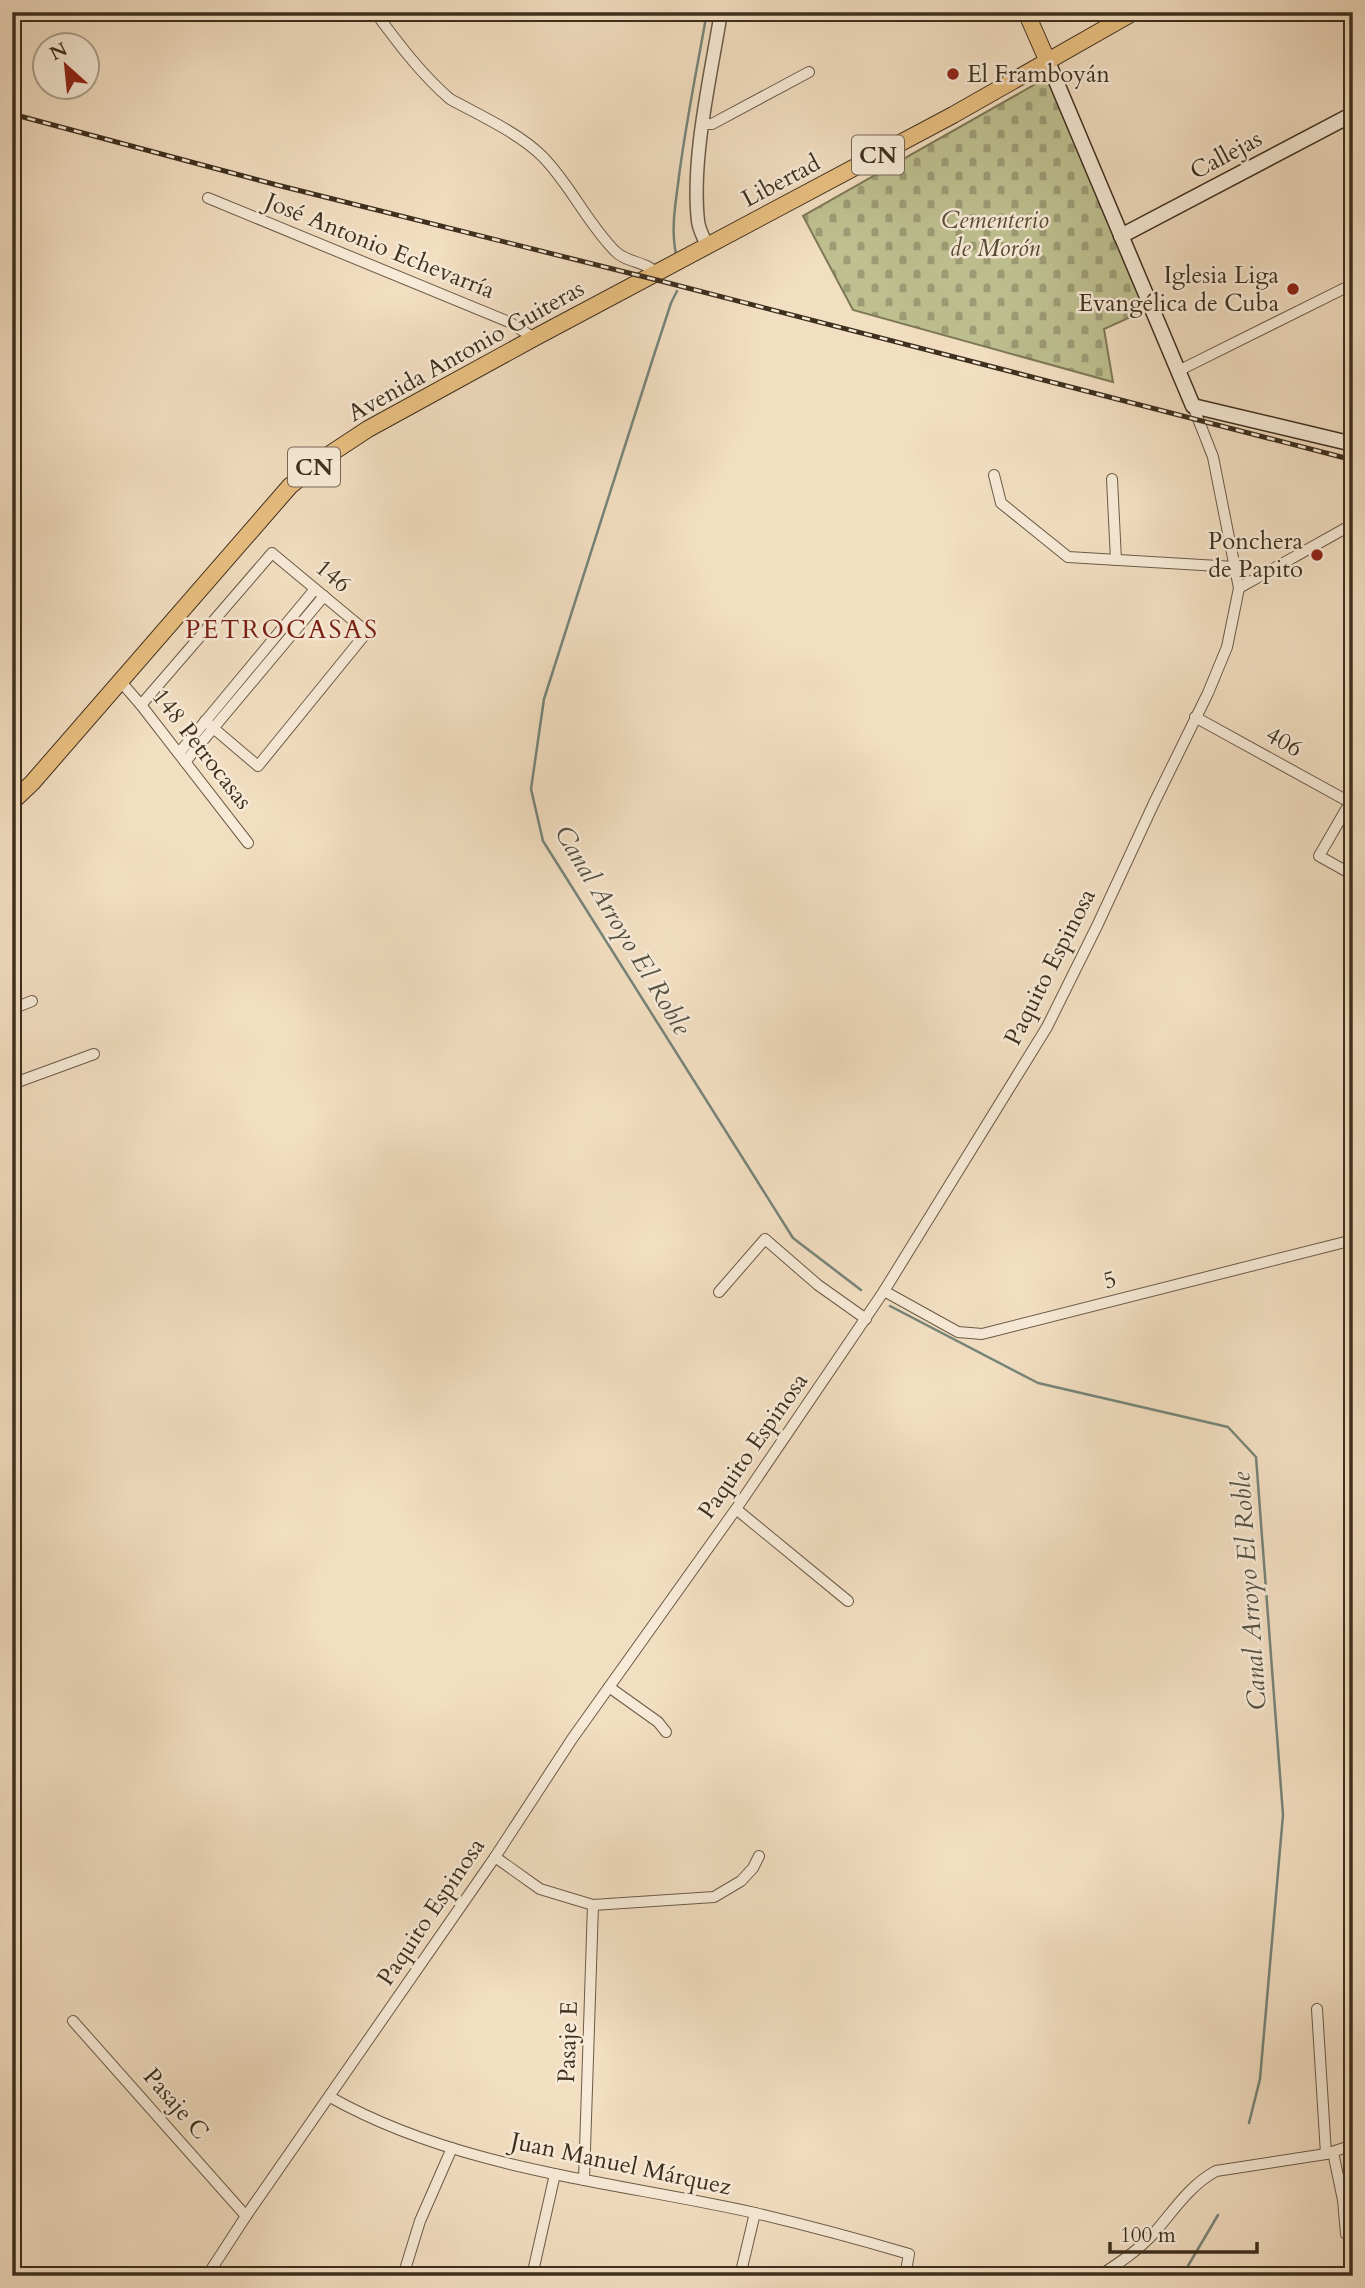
<svg xmlns="http://www.w3.org/2000/svg" width="1365" height="2288" font-family="Cardo,serif">
	<style>
		.cemetery { fill: url(#cemetery-stones); stroke: #7e7857; stroke-width: 2 }
		.lines { fill: none; stroke-linecap: round; stroke-linejoin: round }
		.stream { stroke: #768479; stroke-width: 2.5 }
		.minor-casing { stroke: #6b5b47; stroke-width: 12 }
		.tertiary-casing { stroke: #6b5b47; stroke-width: 15 }
		.secondary-casing { stroke: #3e2f1e; stroke-width: 17 }
		.primary-casing { stroke: #3e2f1e; stroke-width: 18 }
		.minor { stroke: #f7ead7; stroke-width: 10 }
		.tertiary { stroke: #f7ead7; stroke-width: 12 }
		.secondary { stroke: #f7ead7; stroke-width: 14 }
		.primary { stroke: #e9bf80; stroke-width: 16 }
		.rail-casing { stroke: #3e2f1e; stroke-width: 5 }
		.rail { stroke: #f7ead7; stroke-width: 2.5; stroke-dasharray: 8; stroke-linecap: butt }
		.poi-dot { fill: #8f2418; stroke: #f7ead7; stroke-width: 2.5 }
		.labels { text-anchor: middle; dominant-baseline: central; stroke-width: 5; stroke-linejoin: round; paint-order: stroke }
		.shield { fill: #f7ead7; stroke: #766756; stroke-width: 2 }
		.shield-label { font-size: 23px; font-weight: bold; fill: #3e2f1e }
		.poi-label { font-size: 24px; fill: #3e2f1e; stroke: #f7ead7; text-anchor: end }
		.street-label { font-size: 24px; fill: #3e2f1e; stroke: #f7ead7 }
		.park-label { font-size: 24px; font-style: italic; fill: #584c35; stroke: #f7ead7 }
		.neighbourhood-label { font-size: 26px; letter-spacing: 2px; fill: #7a1f14; stroke: #f7ead7 }
		.water-label { font-size: 26px; font-style: italic; fill: #555244; stroke: #f7ead7 }
	</style>
	<defs>
		<pattern id="cemetery-stones" width="16" height="16" patternUnits="userSpaceOnUse" patternTransform="scale(1.75)"><rect width="16" height="16" fill="#bec090"/><path d="M2 7V4a2 2 0 0 1 4 0v3zM10 15v-3a2 2 0 0 1 4 0v3z" fill="#9c9c75"/></pattern>
	</defs>
	<rect width="100%" height="100%" fill="#f2dec1"/>
	<filter id="stains"><feTurbulence type="fractalNoise" baseFrequency=".00286" numOctaves="4"/><feColorMatrix values="0 0 0 0 .2 0 0 0 0 .09 0 0 0 0 .02 0 0 0 .5 -.17"/></filter>
	<radialGradient id="worn" r=".72"><stop offset=".6" stop-color="#630" stop-opacity="0"/><stop offset="1" stop-color="#630" stop-opacity=".3"/></radialGradient>
	<path class="cemetery" d="M1048 77 1148 309 1104 329 1113 382 853 310 803 216Z"/>
	<g class="lines">
		<g class="stream">
			<path d="M676 254C671 230 675 207 678 184 685 126 697 69 707 12"/>
			<path d="M677 291 671 303 654 355 544 699 531 789 543 841 793 1238 861 1290"/>
			<path d="M890 1306 1038 1383 1228 1427 1256 1457 1283 1815 1260 2079 1249 2123"/>
			<path d="M1182 2276 1218 2215"/>
		</g>
		<g class="minor-casing">
			<g id="minor">
				<path d="M375 12C398 43 421 74 450 99 479 115 519 133 542 156 570 184 587 223 615 251 626 263 647 261 657 274"/>
				<path d="M704 124H712L809 72"/>
				<path d="M208 198 509 322 534 338"/>
				<path d="M1178 371 1353 284"/>
				<path d="M994 475 1001 503 1068 557 1235 567"/>
				<path d="M1112 479 1116 560"/>
				<path d="M1239 588 1353 524"/>
				<path d="M121 682 141 705 248 843"/>
				<path d="M141 705 272 553 367 632 258 766 205 721"/>
				<path d="M1195 717 1353 804"/>
				<path d="M179 753 315 589"/>
				<path d="M185 762 324 596"/>
				<path d="M1352 799 1319 856 1353 875"/>
				<path d="M12 1009 32 1001"/>
				<path d="M12 1084 94 1054"/>
				<path d="M884 1291 958 1332 982 1334 1353 1240"/>
				<path d="M719 1292 765 1239 818 1285 866 1319"/>
				<path d="M736 1509 848 1601"/>
				<path d="M609 1687 658 1722 666 1732"/>
				<path d="M495 1857 540 1889 593 1905 714 1897 741 1881 753 1868 759 1856"/>
				<path d="M1317 2009 1326 2154"/>
				<path d="M73 2021 246 2216"/>
				<path d="M330 2097C460 2170 612 2181 755 2213 806 2225 858 2239 909 2254L905 2276"/>
				<path d="M1333 2152 1343 2200 1346 2234"/>
				<path d="M584 2180 593 1905"/>
				<path d="M207 2276 246 2216 495 1857 572 1739 736 1509 884 1291 1047 1027 1097 926 1154 803 1208 693 1227 647 1239 588 1213 457 1193 406"/>
				<path d="M403 2276 420 2221 452 2148"/>
				<path d="M532 2276 555 2174"/>
				<path d="M740 2276 755 2213"/>
				<path d="M1099 2276C1119 2263 1139 2250 1155 2232 1174 2210 1190 2185 1216 2171L1326 2154 1353 2145"/>
			</g>
		</g>
		<g class="tertiary-casing">
			<path id="tertiary" d="M707 246C704 238 699 230 698 221 691 158 711 75 721 12"/>
		</g>
		<g class="secondary-casing">
			<g id="secondary">
				<path d="M1048 62 1193 406 1353 444"/>
				<path d="M1121 236 1353 114"/>
			</g>
		</g>
		<g class="primary-casing">
			<g id="primary">
				<path d="M1026 12 1048 62"/>
				<path d="M12 802 32 783 290 486 327 456 368 429 534 338 953 115 1134 12"/>
			</g>
		</g>
		<use href="#minor" class="minor"/>
		<use href="#tertiary" class="tertiary"/>
		<use href="#secondary" class="secondary"/>
		<use href="#primary" class="primary"/>
		<g class="rail-casing">
			<path id="rail" d="M12 114 277 185 649 278 1353 460"/>
		</g>
		<use href="#rail" class="rail"/>
	</g>
	<g class="poi-dot">
		<circle cx="953" cy="74" r="7"/>
		<circle cx="1293" cy="289" r="7"/>
		<circle cx="1317" cy="555" r="7"/>
	</g>
	<g class="labels">
		<g class="shield">
			<rect x="852" y="135.5" width="52" height="39" rx="5"/>
			<rect x="288" y="447.5" width="52" height="39" rx="5"/>
		</g>
		<g class="shield-label">
			<text x="878" y="155">CN</text>
			<text x="314" y="467">CN</text>
		</g>
		<g class="poi-label">
			<text x="967" y="74" text-anchor="start">El Framboyán</text>
			<text x="1279" y="275">Iglesia Liga<tspan x="1279" dy="28">Evangélica de Cuba</tspan></text>
			<text x="1303" y="541">Ponchera<tspan x="1303" dy="28">de Papito</tspan></text>
		</g>
		<g class="street-label">
			<text transform="translate(1226 155) rotate(-28)">Callejas</text>
			<text transform="translate(781 181) rotate(-28)">Libertad</text>
			<text transform="translate(380 246) rotate(22)">José Antonio Echevarría</text>
			<text transform="translate(466 351) rotate(-29)">Avenida Antonio Guiteras</text>
			<text transform="translate(333 576) rotate(40)">146</text>
			<text transform="translate(1284 742) rotate(29)">406</text>
			<text transform="translate(202 749) rotate(52)">148 Petrocasas</text>
			<text transform="translate(1050 967) rotate(-63)">Paquito Espinosa</text>
			<text transform="translate(1110 1280) rotate(-14)">5</text>
			<text transform="translate(753 1446) rotate(-55)">Paquito Espinosa</text>
			<text transform="translate(431 1912) rotate(-56)">Paquito Espinosa</text>
			<text transform="translate(568 2042) rotate(-88)">Pasaje E</text>
			<text transform="translate(176 2104) rotate(49)">Pasaje C</text>
			<text transform="translate(621 2164) rotate(12)">Juan Manuel Márquez</text>
		</g>
		<g class="park-label">
			<text x="995" y="220">Cementerio<tspan x="995" dy="28">de Morón</tspan></text>
		</g>
		<g class="neighbourhood-label">
			<text x="282" y="629">PETROCASAS</text>
		</g>
		<g class="water-label">
			<text transform="translate(623 930) rotate(59)">Canal Arroyo El Roble</text>
			<text transform="translate(1249 1591) rotate(-94)">Canal Arroyo El Roble</text>
		</g>
	</g>
	<rect width="1365" height="2288" fill="none" stroke="#f2dec1" stroke-width="42"/>
	<rect x="14" y="14" width="1337" height="2260" fill="none" stroke="#3e2f1e" stroke-width="3.5"/>
	<rect x="21" y="21" width="1323" height="2246" fill="none" stroke="#3e2f1e" stroke-width="2"/>
	<g transform="translate(66 66) rotate(333)"><circle r="33" fill="#f7ead7" stroke="#ad9f8d" stroke-width="2"/>
	<path d="M0-5L12 26L0 18L-12 26Z" fill="#8f2418"/>
	<text y="-10" font-size="19" font-weight="bold" text-anchor="middle" fill="#3e2f1e">N</text>
	</g>
	<path d="M1110 2242v10h147v-10" fill="none" stroke="#3e2f1e" stroke-width="3.5"/>
	<text x="1120" y="2242" font-size="21" fill="#3e2f1e" stroke="#f7ead7" stroke-width="5" paint-order="stroke">100 m</text>
	<rect width="100%" height="100%" filter="url(#stains)"/>
	<rect width="100%" height="100%" fill="url(#worn)"/>
</svg>
